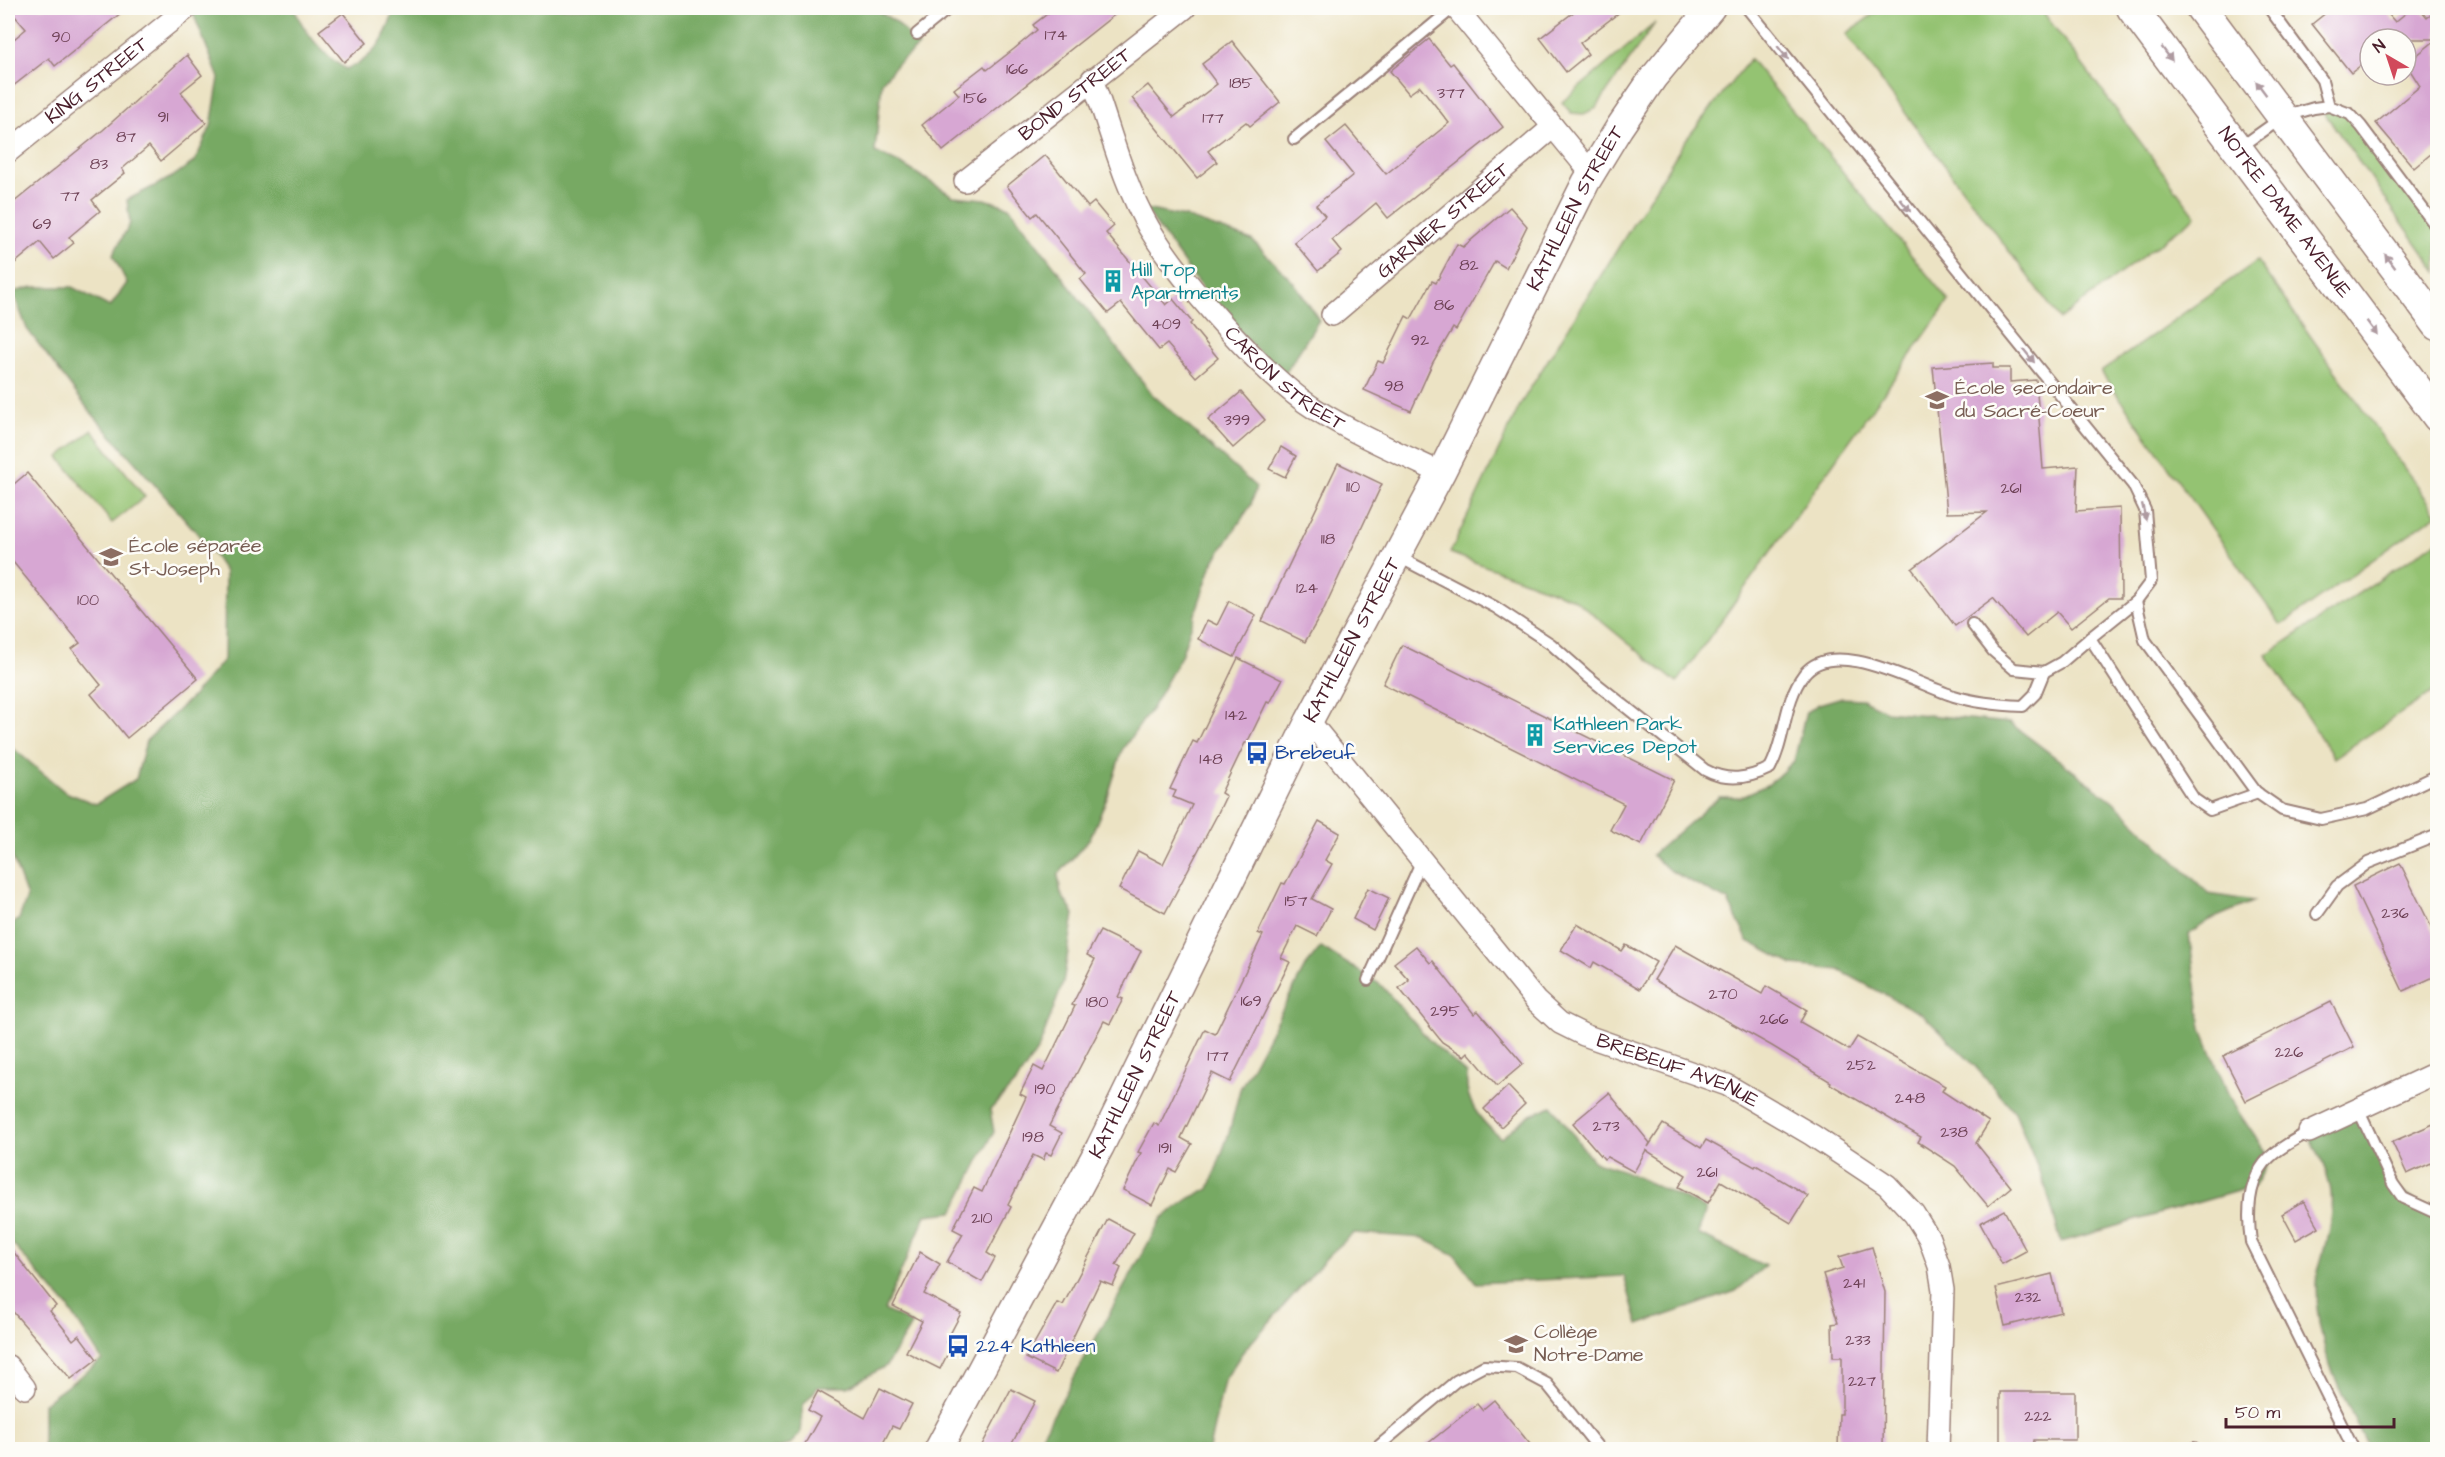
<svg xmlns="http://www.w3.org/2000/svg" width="2445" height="1457" font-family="'Architects Daughter',sans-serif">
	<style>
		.green { fill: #94c372; stroke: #6f714e; stroke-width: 1.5 }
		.forest { fill: #77a964; stroke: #606448; stroke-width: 1.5 }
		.building { fill: #d7a7d3 }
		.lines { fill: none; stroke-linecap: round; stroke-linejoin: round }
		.service-casing { stroke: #9b8178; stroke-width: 14 }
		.minor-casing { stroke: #9b8178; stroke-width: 24 }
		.tertiary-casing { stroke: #9b8178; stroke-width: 30 }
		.secondary-casing { stroke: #9b8178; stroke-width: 33 }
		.service { stroke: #fff; stroke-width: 10 }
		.minor { stroke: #fff; stroke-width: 21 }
		.tertiary { stroke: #fff; stroke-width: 27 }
		.secondary { stroke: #fff; stroke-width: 30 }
		.oneway { fill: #ae9aa0 }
		.labels { text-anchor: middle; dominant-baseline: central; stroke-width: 5; stroke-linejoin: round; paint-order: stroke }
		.number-label { font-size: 16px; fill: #6d4155 }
		.street-label { font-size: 20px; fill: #4a1f2b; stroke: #fdfcf7 }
		.culture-label { font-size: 20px; fill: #0d838f; stroke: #fdfcf7; text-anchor: start }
		.education-label { font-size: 20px; fill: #785e54; stroke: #fdfcf7; text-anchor: start }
		.transit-label { font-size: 20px; fill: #164399; stroke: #fdfcf7; text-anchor: start }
	</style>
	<rect width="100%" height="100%" fill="#fdfcf7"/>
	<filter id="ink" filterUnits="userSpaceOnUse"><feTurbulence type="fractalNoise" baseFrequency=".0167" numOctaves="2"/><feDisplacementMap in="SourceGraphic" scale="12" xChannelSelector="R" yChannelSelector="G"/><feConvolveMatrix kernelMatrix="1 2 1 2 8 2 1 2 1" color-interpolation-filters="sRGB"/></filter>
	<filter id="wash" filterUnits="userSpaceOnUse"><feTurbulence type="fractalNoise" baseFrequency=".008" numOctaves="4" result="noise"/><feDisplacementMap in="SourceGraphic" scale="24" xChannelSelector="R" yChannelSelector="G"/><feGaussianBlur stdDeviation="1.35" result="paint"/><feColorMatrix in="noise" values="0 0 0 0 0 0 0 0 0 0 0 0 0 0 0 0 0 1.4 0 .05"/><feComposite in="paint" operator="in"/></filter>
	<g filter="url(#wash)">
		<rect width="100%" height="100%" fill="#ece3c4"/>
		<g class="green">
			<path d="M1882 8H2040L2196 216 2060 319 1846 34Z"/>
			<path d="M1655 23 1596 108 1584 114 1571 113 1562 102Z"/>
			<path d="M1750 59 1949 301 1677 683 1574 599 1450 553 1521 403 1685 141Z"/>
			<path d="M2321 108 2349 116 2437 232V272Z"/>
			<path d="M2257 261 2437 514 2281 625 2101 372Z"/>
			<path d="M92 430 145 497 112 523 59 457Z"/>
			<path d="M2437 541V689L2334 758 2266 655Z"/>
		</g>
		<g class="forest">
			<path d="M191 8H294C304 32 323 55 346 69 376 58 386 37 395 8H873L896 22 919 46 896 65 882 82 875 152 903 165 953 196 985 199 1009 207 1152 394 1256 487 1251 505 1212 564 1181 656 1152 708 1122 750 1108 796 1090 838 1058 875 1061 894 1074 914 1063 983 1039 1048 1017 1081 990 1110 994 1132 953 1212 926 1215 884 1310 912 1324 886 1366 848 1387H818L803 1405 800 1433 790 1445 768 1450 43 1449V1404L102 1360 68 1307 8 1239V928L19 919 27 897 8 845V744L65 792 96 804 136 779 146 741 192 697 224 659 225 572 205 542 88 409 27 329 13 292 33 287H72L110 307 127 283 113 255 130 223 127 200 172 177 195 161 211 126 219 78Z"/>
			<path d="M1145 209 1185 217 1252 240 1295 284 1319 320 1283 377 1214 305Z"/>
			<path d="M1839 698 1862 699 1886 711 2010 723 2113 801 2209 894 2254 901 2210 920 2189 934 2202 1029 2231 1101 2270 1159 2255 1186 2061 1242 2047 1191 2015 1112 1973 1064 1923 1015 1839 970 1793 965 1748 941 1728 901 1669 870 1652 855 1719 797H1740L1769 784 1794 761 1806 712 1819 704Z"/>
			<path d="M1321 947 1381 985 1429 1040 1467 1074C1464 1101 1480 1121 1501 1138L1528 1116 1552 1106 1593 1161 1624 1171 1706 1209 1698 1234 1765 1266 1736 1291 1638 1325 1624 1276 1476 1283 1455 1255 1423 1238 1354 1233 1329 1255 1242 1353 1224 1381 1209 1449 1034 1450 1162 1218 1190 1198 1209 1189 1229 1133 1240 1089 1305 967Z"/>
			<path d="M2357 1112 2391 1184 2437 1216V1449H2369C2342 1395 2316 1349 2316 1286 2316 1272 2323 1256 2326 1242 2338 1190 2330 1180 2309 1133Z"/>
		</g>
		<g id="blocks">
			<g class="building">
				<path d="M8 8H127L55 66 49 58 8 90V44L26 29Z"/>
				<path d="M1055 8H1123L943 151 922 125 959 95 954 89 984 66 987 70 1014 49 1037 30 1033 25Z"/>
				<path d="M1579 8H1625L1580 43 1588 54 1566 72 1540 38Z"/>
				<path d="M2332 8H2383L2395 22 2412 8H2419L2427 17 2438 8V148L2414 168 2376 123 2420 86 2406 64 2437 39H2370V58L2351 73 2312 24Z"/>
				<path d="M343 13 367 43 344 62 319 31Z"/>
				<path d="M1429 39 1450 65 1453 63 1503 127 1388 218 1376 203 1332 240 1342 252 1318 271 1294 242 1325 216 1316 205 1353 175 1326 142 1346 126 1386 174 1449 123 1420 86 1409 94 1390 71Z"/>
				<path d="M1232 41 1280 102 1250 126 1246 122 1208 151 1217 162 1197 178 1132 98 1148 85 1174 117 1217 84 1202 64Z"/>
				<path d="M187 55 202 75 181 92 206 123 161 161 149 146 122 169 125 173 92 200 100 211 69 237 74 243 54 259 40 242 8 269V207L103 130Z"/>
				<path d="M1045 155 1088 207 1094 202 1114 226 1106 233 1166 305 1173 299 1192 322 1190 324 1218 358 1196 377 1167 344 1159 350 1121 303 1108 313 1080 279 1086 274 1037 213 1032 217 1007 186Z"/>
				<path d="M1510 207 1527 226 1506 268 1495 261 1456 330 1453 328 1433 362 1411 411 1364 390 1378 361 1383 363 1406 316 1411 319 1432 281 1436 283 1457 244 1463 247Z"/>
				<path d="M1993 363V368H2010V382L2036 380 2043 469 2078 466 2076 511 2120 508 2121 598H2109L2071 628 2057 612 2026 637 1993 598 1955 626 1912 569 1987 512 1947 513 1933 367Z"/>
				<path d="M1241 392 1265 420 1233 448 1208 420Z"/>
				<path d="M1281 447 1296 456 1285 477 1269 469Z"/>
				<path d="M1338 463 1382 484 1323 611 1305 642 1262 621Z"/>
				<path d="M27 473 198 679 127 738 91 694 101 685 72 649 80 643 8 556V489Z"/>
				<path d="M1229 601 1256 615 1234 657 1198 639 1207 620 1217 625Z"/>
				<path d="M1402 645 1674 780 1641 845 1610 830 1624 804 1383 684Z"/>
				<path d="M1238 658 1282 680 1270 703 1267 702 1247 743H1245L1221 793 1226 796 1216 817 1165 913 1119 889 1138 851 1163 864 1192 805 1173 797 1176 791 1170 789 1193 741 1197 743Z"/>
				<path d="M1319 821 1340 833 1325 860 1332 864 1312 899 1331 909 1317 936 1297 926 1281 958 1290 962 1230 1082 1212 1073 1181 1138 1192 1144 1176 1172 1170 1169 1152 1205 1123 1190 1141 1153 1138 1152 1154 1123 1159 1126 1205 1029 1215 1034 1263 935 1258 933 1282 883 1285 884Z"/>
				<path d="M2400 863 2438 941V975L2403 991 2353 886Z"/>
				<path d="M1368 888 1389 898 1373 930 1353 919Z"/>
				<path d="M1577 924 1622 951 1626 945 1656 962 1640 989 1594 962 1591 968 1561 950Z"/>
				<path d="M1100 931 1141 951 1118 997 1123 999 1110 1024 1104 1021 1049 1126 1062 1133 1051 1155 1046 1153 1043 1160 1033 1155 1008 1205 1011 1207 987 1253 995 1258 982 1282 947 1262 963 1234 953 1229 974 1188 982 1192 1026 1097 1020 1094 1034 1066 1043 1071 1075 1006 1072 1005 1095 959 1087 955Z"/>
				<path d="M1675 945 1762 994 1766 986 1807 1010 1800 1022 1849 1050 1857 1037 1945 1086 1942 1091 1989 1122 1976 1143 2011 1187 1988 1206 1955 1166 1918 1142 1921 1137 1830 1084 1831 1082 1772 1046 1654 980Z"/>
				<path d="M1416 946 1430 963 1433 961 1474 1014 1478 1011 1523 1064 1497 1086 1468 1052 1464 1056 1442 1042 1399 988 1409 980 1394 963Z"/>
				<path d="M2331 1002 2354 1047 2246 1101 2223 1056Z"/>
				<path d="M1508 1086 1525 1104 1501 1127 1484 1109Z"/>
				<path d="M1609 1093 1650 1143 1648 1147 1663 1124 1701 1148 1706 1140 1755 1167 1756 1165 1808 1196 1791 1223 1721 1181 1708 1203 1679 1187 1686 1175 1646 1150 1634 1172 1607 1157 1604 1159 1573 1123Z"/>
				<path d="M2438 1122V1160L2407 1174 2392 1142Z"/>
				<path d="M2304 1201 2319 1227 2296 1240 2282 1214Z"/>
				<path d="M2004 1210 2026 1251 2002 1264 1980 1223Z"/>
				<path d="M1108 1219 1134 1233 1116 1265 1121 1268 1113 1286 1100 1281 1056 1373 1026 1358 1057 1303 1063 1305Z"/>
				<path d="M8 1245 56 1306 50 1311 73 1340 79 1335 97 1359 71 1379 8 1306Z"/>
				<path d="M1872 1247 1885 1292 1883 1449H1838L1839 1414H1842V1357H1833L1832 1324 1838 1323 1823 1274 1843 1268 1839 1257Z"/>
				<path d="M920 1252 940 1264 924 1294 961 1313 946 1342 952 1345 940 1369 906 1352 922 1321 893 1306Z"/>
				<path d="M2052 1274 2061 1312 2005 1326 1996 1288Z"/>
				<path d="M880 1388 912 1404 899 1429 892 1426 880 1449H802L820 1417 808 1410 818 1391 865 1418Z"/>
				<path d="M1011 1389 1035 1401 1009 1449H980Z"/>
				<path d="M2000 1392H2075V1440H2034L2033 1449H2000Z"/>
				<path d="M1494 1400 1534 1449H1421L1477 1404 1482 1410Z"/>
			</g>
		</g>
	</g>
	<g filter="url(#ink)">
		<use href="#blocks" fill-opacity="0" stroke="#9b8178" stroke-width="1.5"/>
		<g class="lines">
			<g class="service-casing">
				<g id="service">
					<path d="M1747 8 2133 485 2145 510 2151 581 2136 601 2090 638 2194 799 2210 810 2258 793"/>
					<path d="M2269 8 2322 80 2329 106"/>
					<path d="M917 34 949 8"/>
					<path d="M1294 139 1453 8"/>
					<path d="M2238 149 2283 117 2314 108 2329 106 2350 114 2361 126 2438 229"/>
					<path d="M1397 556 1495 607 1551 644 1587 676 1705 770C1727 782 1748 779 1770 768 1786 739 1783 702 1804 674 1834 635 1918 685 1954 696 1977 703 1999 705 2023 706L2035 694 2044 672"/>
					<path d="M2136 601 2145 640 2256 792 2282 810 2321 819 2367 809 2438 775"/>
					<path d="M1972 624 1993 651 2014 669 2044 672 2062 662 2090 638"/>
					<path d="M2317 914 2337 886 2368 863 2438 835"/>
					<path d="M1368 980 1422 860"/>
					<path d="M2358 1109 2393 1184 2403 1198 2438 1214"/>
					<path d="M2309 1132C2296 1139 2280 1147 2269 1158 2247 1180 2247 1214 2251 1242L2354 1450"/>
					<path d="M1374 1450 1456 1381 1484 1366 1517 1368 1547 1384 1600 1450"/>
					<path d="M2192 1450 2194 1448"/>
				</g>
			</g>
			<g class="minor-casing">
				<g id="minor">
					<path d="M1456 8 1591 173"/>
					<path id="s1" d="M1092 79C1110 128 1123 183 1149 228 1180 280 1265 377 1315 409 1355 434 1399 453 1441 473"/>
					<path id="s2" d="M8 152 187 8"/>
					<path id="s3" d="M965 181 1185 8"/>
					<path id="s4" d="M1332 315 1553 127"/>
					<path id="s5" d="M1309 721 1536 1001 1560 1023 1584 1035 1727 1085 1812 1135 1887 1185 1914 1214 1929 1238 1939 1266 1943 1290 1938 1450"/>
					<path d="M2309 1132 2438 1072"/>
					<path d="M8 1366 25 1388"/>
				</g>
			</g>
			<g class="tertiary-casing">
				<g id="tertiary">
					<path id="s6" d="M938 1450 1100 1147 1309 721 1441 473 1586 182 1619 128 1653 78 1711 8"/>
				</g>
			</g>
			<g class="secondary-casing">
				<g id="secondary">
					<path id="s7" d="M2132 8 2438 417"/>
					<path d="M2201 8 2438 325"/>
				</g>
			</g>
			<use href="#service" class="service"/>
			<use href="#minor" class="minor"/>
			<use href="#tertiary" class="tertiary"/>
			<use href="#secondary" class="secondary"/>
		</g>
		<defs><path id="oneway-solid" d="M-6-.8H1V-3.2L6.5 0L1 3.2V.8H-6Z" transform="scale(1.5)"/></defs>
		<g class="oneway">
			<use href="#oneway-solid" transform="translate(1783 53) rotate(51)"/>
			<use href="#oneway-solid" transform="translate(2167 54) rotate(53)"/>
			<use href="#oneway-solid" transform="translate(2261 88) rotate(-127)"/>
			<use href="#oneway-solid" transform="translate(1905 205) rotate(51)"/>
			<use href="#oneway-solid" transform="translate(2390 261) rotate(-127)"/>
			<use href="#oneway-solid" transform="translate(2372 328) rotate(53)"/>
			<use href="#oneway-solid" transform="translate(2029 356) rotate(51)"/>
			<use href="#oneway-solid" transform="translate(2144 512) rotate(77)"/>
		</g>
	</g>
	<defs>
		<g id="building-bare" transform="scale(1.8)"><path d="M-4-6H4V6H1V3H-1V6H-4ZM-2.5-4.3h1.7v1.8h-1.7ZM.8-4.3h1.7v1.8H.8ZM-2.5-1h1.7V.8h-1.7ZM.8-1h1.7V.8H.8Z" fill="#0f9aa8" stroke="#fdfcf7" stroke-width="2.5" paint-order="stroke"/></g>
		<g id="school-bare" transform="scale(1.8)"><path d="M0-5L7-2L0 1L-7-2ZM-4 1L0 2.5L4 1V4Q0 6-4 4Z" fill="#8d6e63" stroke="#fdfcf7" stroke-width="2.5" paint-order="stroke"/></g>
		<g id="bus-bare" transform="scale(1.8)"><path d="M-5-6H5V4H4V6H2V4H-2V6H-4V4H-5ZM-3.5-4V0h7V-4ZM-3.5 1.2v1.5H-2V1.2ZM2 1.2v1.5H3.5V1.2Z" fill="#1a4fb4" stroke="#fdfcf7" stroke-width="2.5" paint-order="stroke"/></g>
	</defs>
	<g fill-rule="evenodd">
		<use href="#building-bare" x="1113" y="281"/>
		<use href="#school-bare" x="1937" y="400"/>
		<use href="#school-bare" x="111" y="557"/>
		<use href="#building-bare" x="1535" y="735"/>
		<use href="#bus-bare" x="1257" y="753"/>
		<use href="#school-bare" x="1516" y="1344"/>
		<use href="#bus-bare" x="958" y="1346"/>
	</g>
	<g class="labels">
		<g class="number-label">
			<text x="1056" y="35">174</text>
			<text x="61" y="37">90</text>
			<text x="1017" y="69">166</text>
			<text x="1241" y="83">185</text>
			<text x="1451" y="93">377</text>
			<text x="975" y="98">156</text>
			<text x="163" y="117">91</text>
			<text x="1213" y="118">177</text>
			<text x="126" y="137">87</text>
			<text x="99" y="164">83</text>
			<text x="70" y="196">77</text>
			<text x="42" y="224">69</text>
			<text x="1469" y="265">82</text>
			<text x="1444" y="305">86</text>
			<text x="1166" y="324">409</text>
			<text x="1420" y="340">92</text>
			<text x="1394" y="386">98</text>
			<text x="1237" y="420">399</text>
			<text x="1353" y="487">110</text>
			<text x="2011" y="488">261</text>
			<text x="1328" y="539">118</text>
			<text x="1307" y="588">124</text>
			<text x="88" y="600">100</text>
			<text x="1236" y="715">142</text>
			<text x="1211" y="759">148</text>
			<text x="1296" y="901">157</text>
			<text x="2395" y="913">236</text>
			<text x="1723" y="994">270</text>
			<text x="1251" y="1001">169</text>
			<text x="1097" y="1002">180</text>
			<text x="1445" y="1011">295</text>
			<text x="1774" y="1019">266</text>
			<text x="2289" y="1052">226</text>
			<text x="1218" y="1056">177</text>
			<text x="1861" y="1065">252</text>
			<text x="1045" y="1089">190</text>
			<text x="1910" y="1098">248</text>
			<text x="1606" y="1126">273</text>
			<text x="1954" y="1132">238</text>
			<text x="1033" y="1137">198</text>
			<text x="1165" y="1148">191</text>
			<text x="1707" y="1172">261</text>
			<text x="982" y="1218">210</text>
			<text x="1854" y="1283">241</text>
			<text x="2028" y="1297">232</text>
			<text x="1858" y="1340">233</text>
			<text x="1862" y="1381">227</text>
			<text x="2038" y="1416">222</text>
		</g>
		<g class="street-label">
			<text stroke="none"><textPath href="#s2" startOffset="114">KING STREET</textPath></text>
			<text stroke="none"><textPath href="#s3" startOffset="140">BOND STREET</textPath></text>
			<text stroke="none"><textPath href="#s6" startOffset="1396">KATHLEEN STREET</textPath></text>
			<text stroke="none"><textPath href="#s7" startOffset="255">NOTRE DAME AVENUE</textPath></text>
			<text stroke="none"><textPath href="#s4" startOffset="146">GARNIER STREET</textPath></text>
			<text stroke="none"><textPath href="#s1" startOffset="364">CARON STREET</textPath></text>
			<text stroke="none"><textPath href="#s6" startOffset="910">KATHLEEN STREET</textPath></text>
			<text stroke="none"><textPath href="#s5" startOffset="520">BREBEUF AVENUE</textPath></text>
			<text stroke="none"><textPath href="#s6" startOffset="424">KATHLEEN STREET</textPath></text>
		</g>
		<g class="culture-label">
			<text x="1131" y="270">Hill Top<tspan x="1131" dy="23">Apartments</tspan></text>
			<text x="1553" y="724">Kathleen Park<tspan x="1553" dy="23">Services Depot</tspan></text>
		</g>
		<g class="education-label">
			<text x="1955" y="388">École secondaire<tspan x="1955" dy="23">du Sacré-Coeur</tspan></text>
			<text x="129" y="546">École séparée<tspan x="129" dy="23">St-Joseph</tspan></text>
			<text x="1534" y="1332">Collège<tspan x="1534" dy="23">Notre-Dame</tspan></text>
		</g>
		<g class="transit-label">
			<text x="1275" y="753">Brebeuf</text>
			<text x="976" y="1346">224 Kathleen</text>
		</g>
	</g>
	<rect width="2445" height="1457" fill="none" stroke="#fdfcf7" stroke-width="30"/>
	<g transform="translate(2388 57) rotate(321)"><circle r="28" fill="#fdfcf7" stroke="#b5a4a5" stroke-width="1.5"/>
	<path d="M0-4.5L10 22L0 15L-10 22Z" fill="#d1495b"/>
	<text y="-9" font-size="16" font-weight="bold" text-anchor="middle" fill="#4a1f2b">N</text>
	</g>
	<path d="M2226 1418v9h168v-9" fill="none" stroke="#4a1f2b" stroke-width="3"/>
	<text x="2235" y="1418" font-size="18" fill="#4a1f2b" stroke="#fdfcf7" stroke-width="4.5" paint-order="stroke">50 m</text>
</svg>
